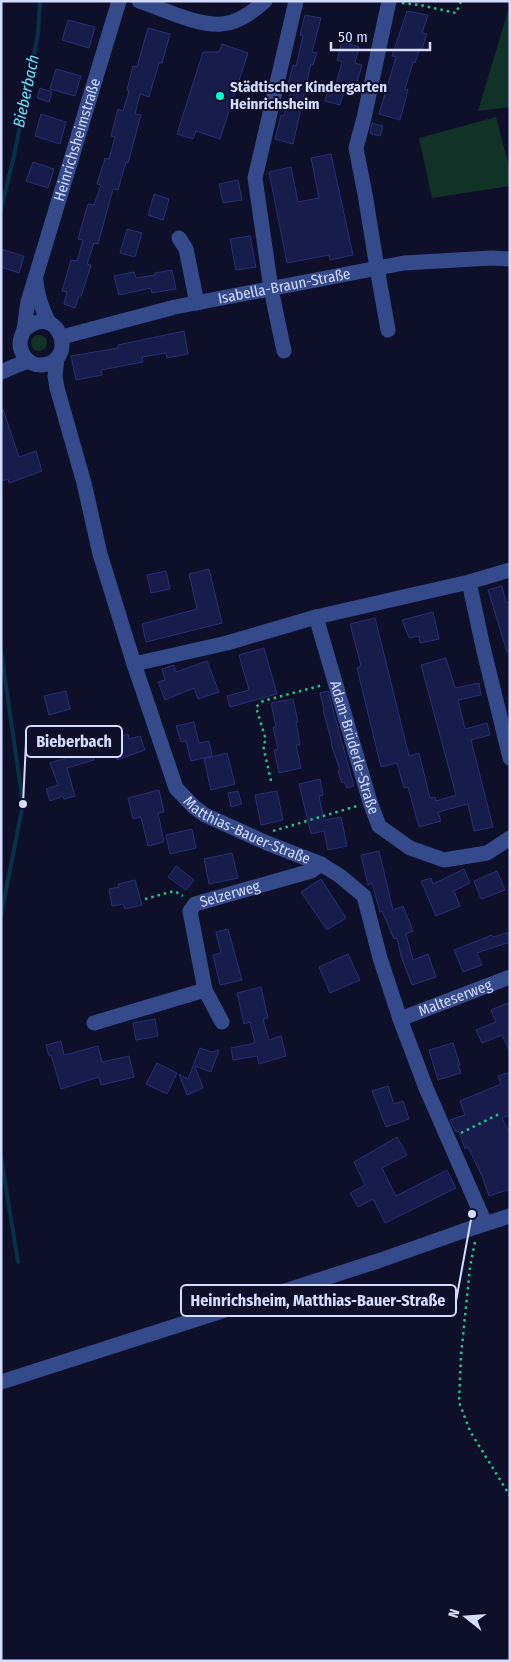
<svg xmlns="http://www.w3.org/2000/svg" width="511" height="1662" font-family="'Fira Sans Condensed',sans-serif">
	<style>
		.green { fill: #103227 }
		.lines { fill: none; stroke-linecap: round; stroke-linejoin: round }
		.stream { stroke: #063148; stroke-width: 4 }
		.building { fill: #181c4a; stroke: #282f78 }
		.path { stroke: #25c28c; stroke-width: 2.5; stroke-dasharray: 2.5 4; stroke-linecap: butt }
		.minor { stroke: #354a8b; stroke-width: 15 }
		.poi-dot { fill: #00ffd0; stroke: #0d1028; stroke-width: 2 }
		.labels { text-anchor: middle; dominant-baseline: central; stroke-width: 4; stroke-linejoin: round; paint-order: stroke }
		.poi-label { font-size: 15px; font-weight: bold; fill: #d4dcff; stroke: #0d1028; text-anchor: start }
		.street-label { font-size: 15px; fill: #d4dcff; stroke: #0d1028 }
		.water-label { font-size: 16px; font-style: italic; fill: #62e3ff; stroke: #0d1028 }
		.leader { fill: none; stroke: #d4dcff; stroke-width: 2 }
		.callout-dot { fill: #d4dcff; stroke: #0d1028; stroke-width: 2 }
		.callout { fill: #0d1028; stroke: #d4dcff; stroke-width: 2 }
		.callout-label { font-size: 16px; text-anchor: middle; font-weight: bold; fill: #d4dcff }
	</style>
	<rect width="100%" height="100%" fill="#0d1028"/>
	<g class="green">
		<path d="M510 4V107L478 111Z"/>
		<path d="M496 117 510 170V186L432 198 419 138Z"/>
		<circle cx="39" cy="343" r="8"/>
	</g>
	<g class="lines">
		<g class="stream">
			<path d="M1 209 14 156 38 34 40 1"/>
			<path d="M1 651 23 804 1 915"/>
			<path d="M1 1157 18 1262"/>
		</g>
	</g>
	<g class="building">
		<path d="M407 11 428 15 422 33 427 34 422 49 420 48 415 63 413 62 405 89 408 90 400 120 379 114 396 57 392 56Z"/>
		<path d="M305 15 321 18 312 52 317 53 313 65 311 64 293 144 275 139 281 115 284 116 291 90 287 89 293 65 296 66 303 36 300 35Z"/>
		<path d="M68 20 95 27 89 48 62 40Z"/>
		<path d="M148 28 170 34 162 63H159L149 97 140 94 135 114 141 115 128 163 126 162 118 190 113 189 98 244 94 243 87 264 91 265 86 281 81 296H79L75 308 64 304 67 292 62 291 71 260 77 261 83 240 78 239 88 204 94 205 101 185 97 184 105 158 109 159 115 137 111 136 118 109 123 111 129 91 127 90 133 66 137 67Z"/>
		<path d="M342 42 359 47 355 63 362 65 355 89 345 86 340 105 325 101 330 82 344 86 336 84 342 62 337 60Z"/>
		<path d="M222 44 248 53 220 139 196 131 193 139 177 134 203 52H219Z"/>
		<path d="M56 69 81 76 75 96 50 89Z"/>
		<path d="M40 88 52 92 49 102 37 98Z"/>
		<path d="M41 114 66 122 60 144 35 136Z"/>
		<path d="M372 123 383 126 380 136 370 133Z"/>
		<path d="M331 154 353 255 330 260 329 255 287 263 269 172 291 167 298 202 319 198 311 158Z"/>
		<path d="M33 162 54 169 48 188 26 181Z"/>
		<path d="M238 180 242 200 223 203 219 184Z"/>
		<path d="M154 194 169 199 163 220 148 215Z"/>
		<path d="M127 229 142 233 135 257 120 253Z"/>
		<path d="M250 236 256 267 236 270 230 239Z"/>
		<path d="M1 249 24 256 19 273 1 267Z"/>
		<path d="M172 270 176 289 152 293 151 288 119 295 114 276 134 272 136 278 155 275V273Z"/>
		<path d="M184 331 188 354 167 358 166 353 142 357 143 362 101 370 102 375 76 380 71 356 118 348V345Z"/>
		<path d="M3 409 19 457 36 451 42 471 9 483 8 479 1 481V410Z"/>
		<path d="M209 569 222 623 146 642 142 624 197 609 189 574Z"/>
		<path d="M166 571 170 589 151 593 147 575Z"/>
		<path d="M502 586 506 603 510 602V652H507L488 590Z"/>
		<path d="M433 612 439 639 420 643 419 636 409 638 402 620Z"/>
		<path d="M375 618 409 756 419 753 430 798 435 797 436 801 456 795 421 665 446 658 455 688 479 683 481 695 458 700 465 729 487 723 490 735 471 740 493 827 474 831 468 804 438 812 441 821 419 827 408 787 404 788 397 763 381 767 357 668 361 666 350 624Z"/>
		<path d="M264 648 277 694 230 707 227 696 249 690 239 655Z"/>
		<path d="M207 661 219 692 198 699 194 688 165 700 158 682 165 680 162 669 174 665 176 672Z"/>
		<path d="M66 691 70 709 49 715 44 696Z"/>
		<path d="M328 691 354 786 347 788 344 782 342 783 338 771 340 770 331 744 332 743 323 710 324 709 320 693Z"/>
		<path d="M293 699 298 722H296L300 745H296L301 768 279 773 274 750 278 749 273 727H276L271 703Z"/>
		<path d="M194 722 199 743 209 741 212 756 191 761 186 741 181 742 176 726Z"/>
		<path d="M128 734 129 739 140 736 145 750 117 760 111 740Z"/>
		<path d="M87 740 94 760 67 768 75 796 64 799 63 796 50 801 46 789 58 785 50 763 66 758 63 748Z"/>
		<path d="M227 753 235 784 211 790 204 759Z"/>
		<path d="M320 779 323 795 319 796 324 820 341 817 347 846 328 850 324 831 311 834 299 784Z"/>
		<path d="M159 790 164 812 158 813 164 842 148 846 141 817 133 819 128 798Z"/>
		<path d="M238 791 242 804 231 807 228 793Z"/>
		<path d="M277 791 283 820 261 825 255 795Z"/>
		<path d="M192 829 196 848 170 854 166 835Z"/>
		<path d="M379 851 393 910 403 906 413 931 406 934 413 960 428 954 436 977 412 985 401 956 397 938 394 939 382 911 380 912 372 883 368 885 361 855Z"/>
		<path d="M232 853 238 878 209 884 204 859Z"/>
		<path d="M176 866 194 880 186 890 168 877Z"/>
		<path d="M464 869 470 883 454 891 460 906 436 916 421 881 431 878 433 884Z"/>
		<path d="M497 871 505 890 481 899 474 881Z"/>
		<path d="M321 879 346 918 327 930 301 892Z"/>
		<path d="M135 880 142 905 125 909 123 904 112 906 109 889 119 887 118 884Z"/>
		<path d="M228 929 242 980 220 985 213 955 221 953 216 932Z"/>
		<path d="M510 932V942L477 953 482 965 463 972 454 950 492 935 493 937Z"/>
		<path d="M348 954 360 980 330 993 319 967Z"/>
		<path d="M261 987 268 1018 263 1019 269 1040 281 1036 286 1056 259 1064 257 1056 233 1060 231 1048 255 1043 250 1022 244 1024 237 993Z"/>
		<path d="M510 1002V1052L502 1035 482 1043 476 1030 496 1022 491 1010Z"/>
		<path d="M155 1019 158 1036 136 1040 133 1023Z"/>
		<path d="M61 1041 64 1055 98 1046 102 1062 129 1056 134 1077 101 1085 99 1077 61 1089 51 1055 49 1056 46 1045Z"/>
		<path d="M453 1043 460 1065H458L461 1073 438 1080 429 1050Z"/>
		<path d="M200 1048 212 1052 219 1050 211 1072 195 1066 203 1088 187 1095 179 1074 188 1079Z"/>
		<path d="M157 1063 177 1073 167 1094 146 1084Z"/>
		<path d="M510 1072V1115L502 1118 510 1134V1189L489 1196 482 1176 468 1147 465 1149 459 1131 456 1132 450 1120 465 1115 460 1101 501 1084 498 1076Z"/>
		<path d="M388 1086 394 1104 403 1101 409 1119 386 1127 372 1091Z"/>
		<path d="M397 1137 407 1155 382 1168 396 1196 447 1170 456 1188 385 1223 373 1199 358 1207 350 1193 365 1185 354 1162Z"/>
	</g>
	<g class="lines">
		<g class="path">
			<path d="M402 3 420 5 456 13 461 1"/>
			<path d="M271 781 263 745 266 740 256 707 263 701 323 685"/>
			<path d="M273 831 357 806"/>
			<path d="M145 899 174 891 183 896"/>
			<path d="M461 1133 499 1114"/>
			<path d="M475 1242 470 1267 461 1356 459 1402 470 1431 510 1496"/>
		</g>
		<g class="minor">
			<path d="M139 1C163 9 197 26 221 24 238 23 253 12 265 1"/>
			<path d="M179 238 186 249 197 303"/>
			<path d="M36 281C37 296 42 309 49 323"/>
			<path id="s1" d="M24 330C58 299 80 362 42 365 30 366 20 355 20 343 20 338 23 334 24 329 26 320 26 311 28 302L119 1"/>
			<path d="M388 330 377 268 365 194 356 148 364 118 389 1"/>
			<path id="s2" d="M62 337 175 307 404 263 491 258 510 259"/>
			<path d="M284 351 271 289 255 178 296 1"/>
			<path id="s3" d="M57 358 55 376 57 388 84 483 100 554 134 664 176 788 194 807 205 815 267 843 321 864 340 876 364 896 380 958 400 1019 426 1088 485 1223"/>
			<path d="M1 372 15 366 29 361"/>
			<path d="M469 582 483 647 510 758"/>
			<path id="s4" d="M316 617 370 802 379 826 410 848 444 860 487 853 510 838"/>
			<path d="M134 664 227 643 316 617 469 582 510 570"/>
			<path d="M205 990 222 1022"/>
			<path id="s5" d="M400 1019 510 977"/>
			<path id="s6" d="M94 1023 205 990 190 911 195 904 311 871 321 864"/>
			<path d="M1 1382 378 1261 463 1231 510 1216"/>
		</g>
	</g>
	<circle class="poi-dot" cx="220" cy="96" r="5"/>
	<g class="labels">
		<g class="poi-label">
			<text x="230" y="87">Städtischer Kindergarten<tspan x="230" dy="17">Heinrichsheim</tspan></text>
		</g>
		<g class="street-label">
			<text stroke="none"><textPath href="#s1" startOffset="332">Heinrichsheimstraße</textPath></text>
			<text stroke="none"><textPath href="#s2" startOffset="228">Isabella-Braun-Straße</textPath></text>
			<text stroke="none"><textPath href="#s4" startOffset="136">Adam-Brüderle-Straße</textPath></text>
			<text stroke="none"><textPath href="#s3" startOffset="532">Matthias-Bauer-Straße</textPath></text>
			<text stroke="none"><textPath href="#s6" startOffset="241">Selzerweg</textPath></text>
			<text stroke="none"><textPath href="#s5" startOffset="59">Malteserweg</textPath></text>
		</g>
		<g class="water-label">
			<text transform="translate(26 91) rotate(-78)">Bieberbach</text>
		</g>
	</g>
	<path class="leader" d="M23 804L26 742M472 1214L456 1301"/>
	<g class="callout-dot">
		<circle cx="23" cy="804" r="5"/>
		<circle cx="472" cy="1214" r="5"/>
	</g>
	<g class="callout">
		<rect x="26" y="726" width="96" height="31" rx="5"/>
		<rect x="181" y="1285" width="275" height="31" rx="5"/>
	</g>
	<g class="callout-label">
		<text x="74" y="747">Bieberbach</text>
		<text x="318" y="1306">Heinrichsheim, Matthias-Bauer-Straße</text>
	</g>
	<rect width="511" height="1662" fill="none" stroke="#d4dcff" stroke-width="5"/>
	<g transform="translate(466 1617) rotate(287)" stroke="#0d1028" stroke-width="4" paint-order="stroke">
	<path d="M0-4L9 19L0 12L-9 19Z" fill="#d4dcff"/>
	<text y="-8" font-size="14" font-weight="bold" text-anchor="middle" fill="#d4dcff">N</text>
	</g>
	<path d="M331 42v8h99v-8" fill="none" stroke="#d4dcff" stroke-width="2.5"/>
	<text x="338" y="42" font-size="15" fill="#d4dcff" stroke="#0d1028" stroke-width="4" paint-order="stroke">50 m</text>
</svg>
